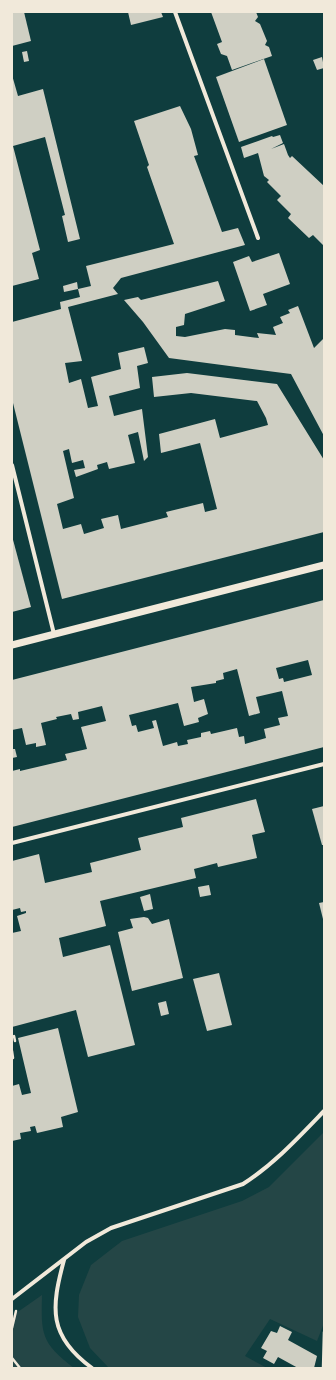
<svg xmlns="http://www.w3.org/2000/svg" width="336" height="1380" font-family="Figtree,sans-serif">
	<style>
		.green { fill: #244646 }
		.building { fill: #cfcfc3; fill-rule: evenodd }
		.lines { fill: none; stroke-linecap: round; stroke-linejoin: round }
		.path { stroke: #f1e9da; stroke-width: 2.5 }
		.minor { stroke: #f1e9da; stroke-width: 4 }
		.tertiary { stroke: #f1e9da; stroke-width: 7 }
	</style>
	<rect width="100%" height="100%" fill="#0f3d3e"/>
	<g class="green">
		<path d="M324 1132V1323L317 1341 270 1319 245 1356 267 1368 108 1367 90 1348 78 1317 79 1295 91 1265 122 1241 242 1201 269 1187Z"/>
		<path d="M42 1295C41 1334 41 1343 74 1368H12V1316Z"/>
	</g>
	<g class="building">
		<path d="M12 12H24L31 41 12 46Z"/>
		<path d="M128 12H161L163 17 131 25Z"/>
		<path d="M211 12H256L258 17 255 21 260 24 267 41 265 45 269 47 272 56 232 70 227 56 221 54 217 44 222 42Z"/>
		<path d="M27 51 29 61 24 62 22 52Z"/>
		<path d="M322 57 324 68 317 70 313 60Z"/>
		<path d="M264 59 287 125 239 142 216 77Z"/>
		<path d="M12 75 18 96 43 89 80 239 68 242 62 216 65 215 45 137 13 146 40 250 32 253 39 279 12 286Z"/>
		<path d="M180 106 191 129 198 155 194 156 222 232 238 228 245 245 121 278 113 288 118 294 68 307 82 361 65 363 69 383 81 379 88 408 98 406 91 377 121 369 118 353 144 347 148 363 137 366 140 388 109 396 114 416 142 409 148 457 144 461 138 432 128 435 135 463 109 469 107 462 97 465 98 469 76 477 74 470 85 468 83 460 72 463 69 449 63 451 74 498 57 504 63 529 81 524 84 534 104 528 101 519 118 515 121 529 168 517 166 512 203 503 205 512 217 509 200 443 161 453 159 434 215 419 220 438 268 425 266 418 257 401 191 393 154 397 152 377 187 373 277 384 324 460V532L62 599 12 399V322L61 309 60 302 80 297 78 289 91 286 86 266 174 244 147 167 149 165 134 121Z"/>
		<path d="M280 135 283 143 271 149 284 144 288 155 290 158 292 156 324 186V246L313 235 309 238 288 218 291 214 277 200 281 196 267 182 269 180 264 176 258 153 244 158 241 147 272 136 273 137Z"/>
		<path d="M279 253 290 284 263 294 267 305 250 311 233 262 249 256 252 262Z"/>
		<path d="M218 281 225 301 185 314 184 325 176 327V336L185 337 225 329 235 330V335L259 338 257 333 276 335 273 327 283 323 280 317 290 313 288 310 298 306 314 348 324 338V436L291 374 169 358 143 322 124 300 138 297 141 300Z"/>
		<path d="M77 282 78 289 64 292 63 286Z"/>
		<path d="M12 536 31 607 12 612Z"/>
		<path d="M324 600V747L12 827V771L20 769V771L67 760 65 754 87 749 81 727 106 721 102 706 78 712 79 719 73 720 71 714 56 717 57 719 41 723 46 745 36 747V743L26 745 22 728 12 730V680ZM308 660 312 675 284 682 283 678 279 679 276 668ZM237 669 249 716 260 713 256 697 282 691 288 716 278 718 280 725 264 729 266 738 245 744 244 736 239 737 237 728 211 734 210 731 201 733V737L187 740 188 744 178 746 177 742 163 746 156 720 152 721 154 728 138 732 136 725 132 726 129 715 178 703 184 726 199 722 198 718 208 714 204 699 194 702 191 687 216 683V681L224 679 223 673Z"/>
		<path d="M12 749H15L17 757 12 758Z"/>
		<path d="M256 799 265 832 252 835 257 858 218 867 217 863 194 869 196 878 100 901 106 926 59 938 63 957 110 945 135 1045 88 1057 76 1010 12 1027V933L21 931 17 916 26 913V911L21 912 20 908 12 910V861L39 854 45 883 92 872 90 863 141 850 138 838 183 827 181 818Z"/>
		<path d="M324 806V845H322L312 809Z"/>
		<path d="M209 885 211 895 200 897 198 887Z"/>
		<path d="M150 894 153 909 144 911 140 897Z"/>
		<path d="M324 902V919H323L319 903Z"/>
		<path d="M144 917 148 918 152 924 169 919 183 978 132 991 118 932 133 928 130 919Z"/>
		<path d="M219 973 232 1025 207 1031 193 979Z"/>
		<path d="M166 1001 169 1014 161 1016 158 1003Z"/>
		<path d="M58 1028 78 1112 61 1117 63 1127 37 1133 35 1126 30 1127 31 1131 20 1133 21 1139 12 1141V1086L19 1084 22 1095 31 1093 18 1038Z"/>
		<path d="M280 1326 292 1332 288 1340 317 1356 314 1368H298L278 1357 274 1364 263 1358 267 1351 261 1348 271 1331 277 1333Z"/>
	</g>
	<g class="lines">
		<g class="path">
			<path d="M12 1037 14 1036 15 1041"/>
			<path d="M12 1051 13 1058"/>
			<path d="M12 1328 16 1311"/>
			<path d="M12 1358 20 1368"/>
			<path d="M323 1368 324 1332"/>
		</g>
		<g class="minor">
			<path d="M175 12 258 238"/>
			<path d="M12 465 54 634"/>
			<path d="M12 843 324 764"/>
			<path d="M64 1260C51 1308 48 1336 92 1368"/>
			<path d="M12 1299 86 1242 111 1228 243 1184C274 1164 298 1138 324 1111"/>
		</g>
		<path class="tertiary" d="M12 645 324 565"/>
	</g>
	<rect width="336" height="1380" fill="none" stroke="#f1e9da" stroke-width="26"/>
</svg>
